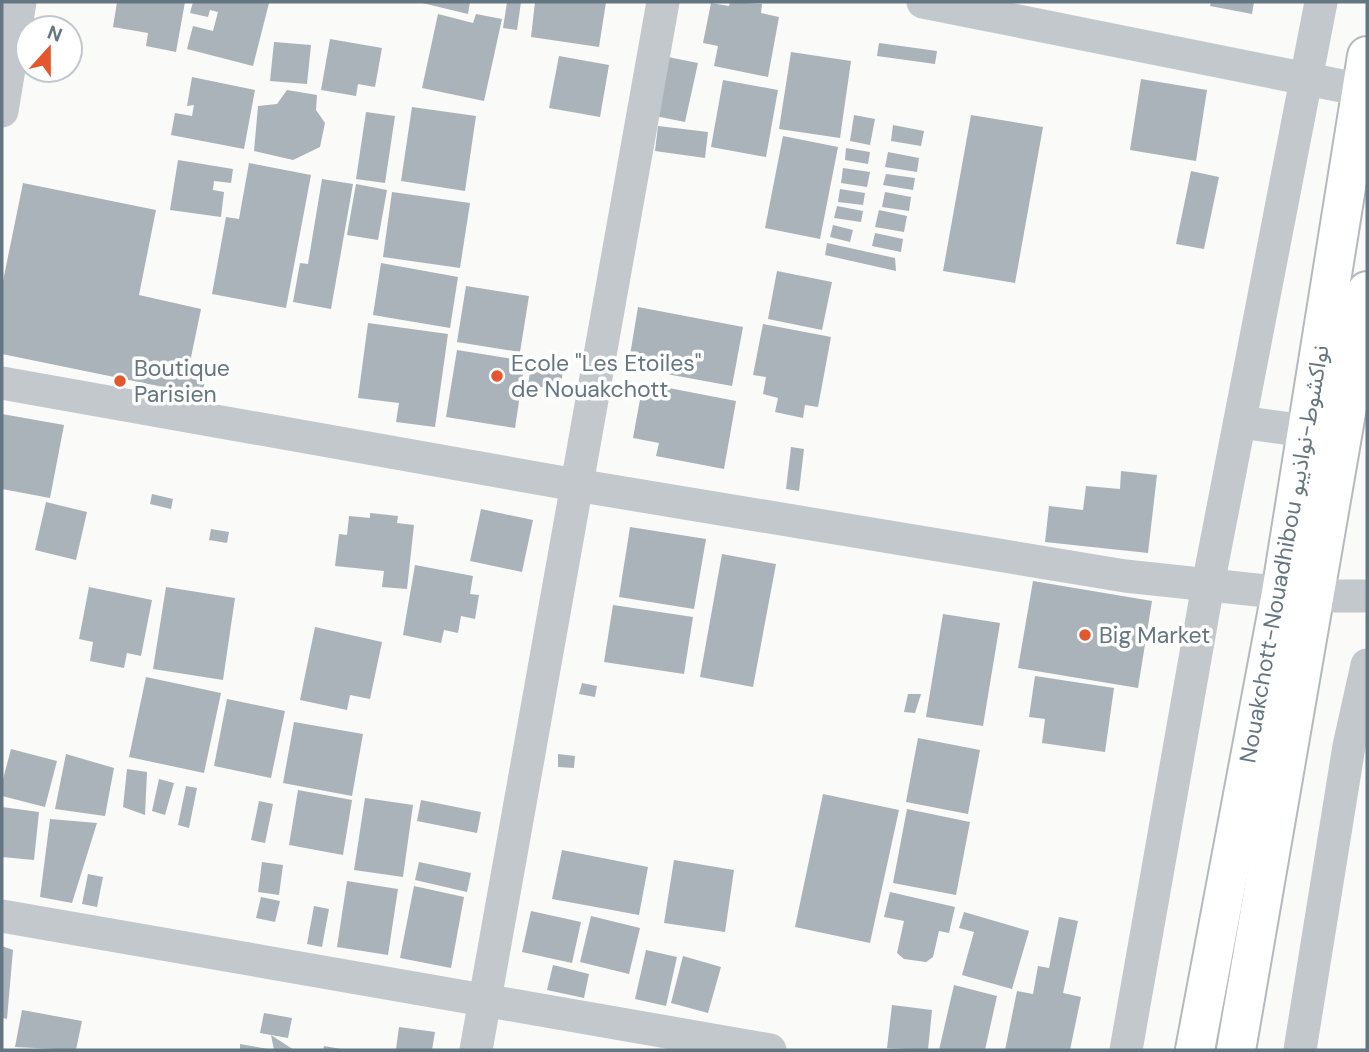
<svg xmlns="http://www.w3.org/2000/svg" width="1369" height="1052" font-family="'DM Sans','Noto Sans Arabic',sans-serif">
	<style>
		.building { fill: #aab3b9 }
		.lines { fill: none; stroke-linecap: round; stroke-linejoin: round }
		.highway-casing { stroke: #b4b9bd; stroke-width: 42 }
		.minor { stroke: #c3c8cc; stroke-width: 33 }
		.highway { stroke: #fff; stroke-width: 38 }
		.poi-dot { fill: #e4572e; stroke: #fff; stroke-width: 2.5 }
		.labels { text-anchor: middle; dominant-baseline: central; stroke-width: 7; stroke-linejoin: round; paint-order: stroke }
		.poi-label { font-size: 23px; fill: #657683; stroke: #fff; text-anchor: start }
		.street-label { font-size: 23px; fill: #657683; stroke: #fff }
	</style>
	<rect width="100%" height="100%" fill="#fafaf8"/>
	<g class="building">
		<path d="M117 2H185L176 52 146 46 148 33 113 27Z"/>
		<path d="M193 2 269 3 253 66 187 49 193 26 213 31 218 12 210 10 208 17 190 13Z"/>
		<path d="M418 2H470L468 14Z"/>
		<path d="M507 2H521L517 30 503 28Z"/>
		<path d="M535 2H606L599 47 531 37Z"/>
		<path d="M730 2 762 4 761 13 779 17 768 77 714 66 718 46 703 43 711 3 729 6Z"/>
		<path d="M1211 2H1254L1252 14 1210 6Z"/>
		<path d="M438 14 473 23 476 14 502 19 484 101 422 88Z"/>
		<path d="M330 39 382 48 375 87 358 84 356 96 321 90Z"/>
		<path d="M274 42 311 45 307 84 270 81Z"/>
		<path d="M879 43 937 51 935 64 877 56Z"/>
		<path d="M791 52 851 61 840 138 779 129Z"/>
		<path d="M559 56 609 65 600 117 549 108Z"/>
		<path d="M668 57 698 63 685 122 655 116Z"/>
		<path d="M192 77 255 90 244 149 171 135 175 113 192 116 194 105 187 106Z"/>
		<path d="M1141 79 1207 90 1196 161 1130 150Z"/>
		<path d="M723 80 778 90 766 157 711 147Z"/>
		<path d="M287 90 317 95 316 110 325 123 320 147 293 160 254 151 258 106 277 104Z"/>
		<path d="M412 107 476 116 465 191 401 181Z"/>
		<path d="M366 112 395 116 385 183 356 179Z"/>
		<path d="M854 115 875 119 870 145 850 141Z"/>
		<path d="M971 115 1043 127 1015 283 943 271Z"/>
		<path d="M893 125 924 131 921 146 891 141Z"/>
		<path d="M658 126 708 132 705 158 655 151Z"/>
		<path d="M783 136 838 147 820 239 765 228Z"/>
		<path d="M846 148 870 152 868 164 845 160Z"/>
		<path d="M888 152 919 158 917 172 885 167Z"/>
		<path d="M178 160 233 169 231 183 214 181 213 190 224 192 221 217 170 210Z"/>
		<path d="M249 163 311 175 286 308 212 294 226 217 239 219Z"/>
		<path d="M843 168 870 172 867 187 841 183Z"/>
		<path d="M1191 171 1219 177 1204 249 1176 244Z"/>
		<path d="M886 174 915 178 913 190 883 185Z"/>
		<path d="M322 179 353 184 331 309 293 302 300 263 308 264Z"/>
		<path d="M23 183 156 210 139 295 201 309 189 367 207 371 202 395 2 354V286Z"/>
		<path d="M356 184 387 190 378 240 347 235Z"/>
		<path d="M840 189 865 193 863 205 838 202Z"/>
		<path d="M392 192 470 203 460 268 383 257Z"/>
		<path d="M885 192 911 197 909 211 882 207Z"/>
		<path d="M837 206 863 211 861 222 834 218Z"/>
		<path d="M879 210 907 216 904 232 875 227Z"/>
		<path d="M833 225 853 230 850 242 830 237Z"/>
		<path d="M875 233 903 239 901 252 872 246Z"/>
		<path d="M827 243 895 258 896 271 825 255Z"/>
		<path d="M381 263 458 277 450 328 373 315Z"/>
		<path d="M777 271 832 282 822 330 768 319Z"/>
		<path d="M466 286 529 296 520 352 457 342Z"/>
		<path d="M638 307 743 327 732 386 628 367Z"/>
		<path d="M368 323 448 334 435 427 396 422 399 403 358 398Z"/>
		<path d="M763 324 831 337 818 407 805 405 803 418 775 412 778 398 763 394 766 377 753 375Z"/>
		<path d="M457 350 525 361 515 428 446 417Z"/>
		<path d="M532 359 564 364 560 390 528 385Z"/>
		<path d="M643 383 736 401 724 469 656 456 659 443 633 438Z"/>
		<path d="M2 414 64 425 50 498 2 489Z"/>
		<path d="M791 447 804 449 799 491 786 489Z"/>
		<path d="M1121 471 1157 475 1148 553 1045 542 1049 506 1083 510 1086 486 1120 489Z"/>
		<path d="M152 494 173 499 171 509 150 504Z"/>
		<path d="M46 502 87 512 76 560 35 550Z"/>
		<path d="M481 509 533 520 522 572 470 561Z"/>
		<path d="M370 513 398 516 397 523 414 525 407 589 382 587 384 571 335 566 339 534 347 535 349 516 370 518Z"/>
		<path d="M630 527 706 539 694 609 619 597Z"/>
		<path d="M211 529 229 532 227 543 209 540Z"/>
		<path d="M722 554 776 564 753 687 700 677Z"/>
		<path d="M415 565 473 576 470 594 479 595 475 619 461 616 458 633 444 630 441 643 403 635Z"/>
		<path d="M1033 581 1152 601 1138 688 1018 668Z"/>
		<path d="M89 587 152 600 141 656 127 653 124 668 90 661 93 642 79 639Z"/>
		<path d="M166 587 235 598 223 680 153 669Z"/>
		<path d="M613 605 693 617 684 674 604 662Z"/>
		<path d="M943 614 1000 623 983 726 926 717Z"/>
		<path d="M315 627 382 642 370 699 350 695 347 710 300 700Z"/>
		<path d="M1035 676 1114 688 1105 752 1042 743 1045 719 1029 717Z"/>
		<path d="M146 677 221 693 204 773 129 757Z"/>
		<path d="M582 683 597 686 595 697 579 694Z"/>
		<path d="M908 694H921L915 713 904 712Z"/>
		<path d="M227 699 285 711 271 778 214 766Z"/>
		<path d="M294 722 363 734 352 796 283 783Z"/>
		<path d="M918 738 980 750 968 814 906 802Z"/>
		<path d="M11 749 57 761 45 807 2 796V783Z"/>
		<path d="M66 754 114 768 105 816 55 809Z"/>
		<path d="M558 754 575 756 574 768 558 767Z"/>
		<path d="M127 769 147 772 145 815 123 807Z"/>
		<path d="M159 779 174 783 165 815 152 811Z"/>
		<path d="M186 786 197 788 189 828 178 825Z"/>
		<path d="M298 790 352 800 343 855 289 845Z"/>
		<path d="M823 794 899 810 870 943 795 927Z"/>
		<path d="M365 798 413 805 403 877 354 870Z"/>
		<path d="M421 800 481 812 477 833 417 821Z"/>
		<path d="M259 801 273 804 265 843 251 840Z"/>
		<path d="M2 807 39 812 34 860 2 857Z"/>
		<path d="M907 809 970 822 956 895 893 883Z"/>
		<path d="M50 819 97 823 72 903 40 897Z"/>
		<path d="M562 850 648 867 639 915 552 899Z"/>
		<path d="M674 860 734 870 725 932 664 923Z"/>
		<path d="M262 862 283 865 279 895 258 892Z"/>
		<path d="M419 862 471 873 467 892 415 880Z"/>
		<path d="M88 874 103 877 97 907 82 904Z"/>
		<path d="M347 881 398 889 388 955 337 947Z"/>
		<path d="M414 886 464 897 451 968 400 958Z"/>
		<path d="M890 892 955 907 949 933 939 931 933 957 926 962 904 959 897 953 904 921 884 917Z"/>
		<path d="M261 897 280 901 275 922 256 918Z"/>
		<path d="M314 906 329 909 322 947 307 944Z"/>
		<path d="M531 911 581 922 572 963 522 952Z"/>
		<path d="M964 912 1029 931 1012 989 962 975 974 932 959 928Z"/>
		<path d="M591 916 640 928 629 974 580 962Z"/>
		<path d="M1059 917 1078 921 1063 993 1081 997 1070 1050H1005L1017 991 1033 994 1038 966 1049 968Z"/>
		<path d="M2 946 13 950 7 1019 2 1018Z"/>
		<path d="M646 950 677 957 666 1006 635 999Z"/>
		<path d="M683 956 721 967 708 1013 671 1003Z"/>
		<path d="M553 965 589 974 584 998 547 990Z"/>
		<path d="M954 985 997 996 985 1050H939Z"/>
		<path d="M892 1005 932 1010 928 1050 887 1048Z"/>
		<path d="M22 1010 82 1021 76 1050 15 1047Z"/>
		<path d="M264 1013 292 1018 288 1038 260 1033Z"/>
		<path d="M399 1027 435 1032 432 1050 396 1049Z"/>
		<path d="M271 1035 294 1050H274Z"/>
		<path d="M240 1044 268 1049V1050H240Z"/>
		<path d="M324 1046 341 1049V1050H323Z"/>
	</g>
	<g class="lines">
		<g class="highway-casing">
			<g id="highway">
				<path d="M1195 1050 1281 593 1367 56"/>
				<path d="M1236 1050 1367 291"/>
			</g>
		</g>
		<g class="minor">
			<path d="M923 2 1367 91"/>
			<path d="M2 111 20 2"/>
			<path d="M2 383 576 485 1125 576 1313 596H1367"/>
			<path d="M1240 422 1306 431"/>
			<path d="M2 916 770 1050"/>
			<path d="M476 1050 663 2"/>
			<path d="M1126 1050 1208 585 1321 2"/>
			<path d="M1300 1050 1349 746 1367 665"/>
		</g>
		<use href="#highway" class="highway"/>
	</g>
	<g class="poi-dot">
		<circle cx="497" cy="376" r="7"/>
		<circle cx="120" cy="381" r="7"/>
		<circle cx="1085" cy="635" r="7"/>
	</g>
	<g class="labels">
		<g class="poi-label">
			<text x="511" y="363">Ecole "Les Etoiles"<tspan x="511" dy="26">de Nouakchott</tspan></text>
			<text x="134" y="368">Boutique<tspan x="134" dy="26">Parisien</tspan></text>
			<text x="1099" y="635">Big Market</text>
		</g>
		<g class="street-label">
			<text transform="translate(1284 554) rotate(-80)">Nouakchott-Nouadhibou نواكشوط-نواذيبو</text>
		</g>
	</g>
	<rect width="1369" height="1052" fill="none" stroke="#657683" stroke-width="7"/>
	<g transform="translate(49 49) rotate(21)"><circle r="33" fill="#ffffff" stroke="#c1c8cd" stroke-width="2"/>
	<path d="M0-5L12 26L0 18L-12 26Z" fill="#e4572e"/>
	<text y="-10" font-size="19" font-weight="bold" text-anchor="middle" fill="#657683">N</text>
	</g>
</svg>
